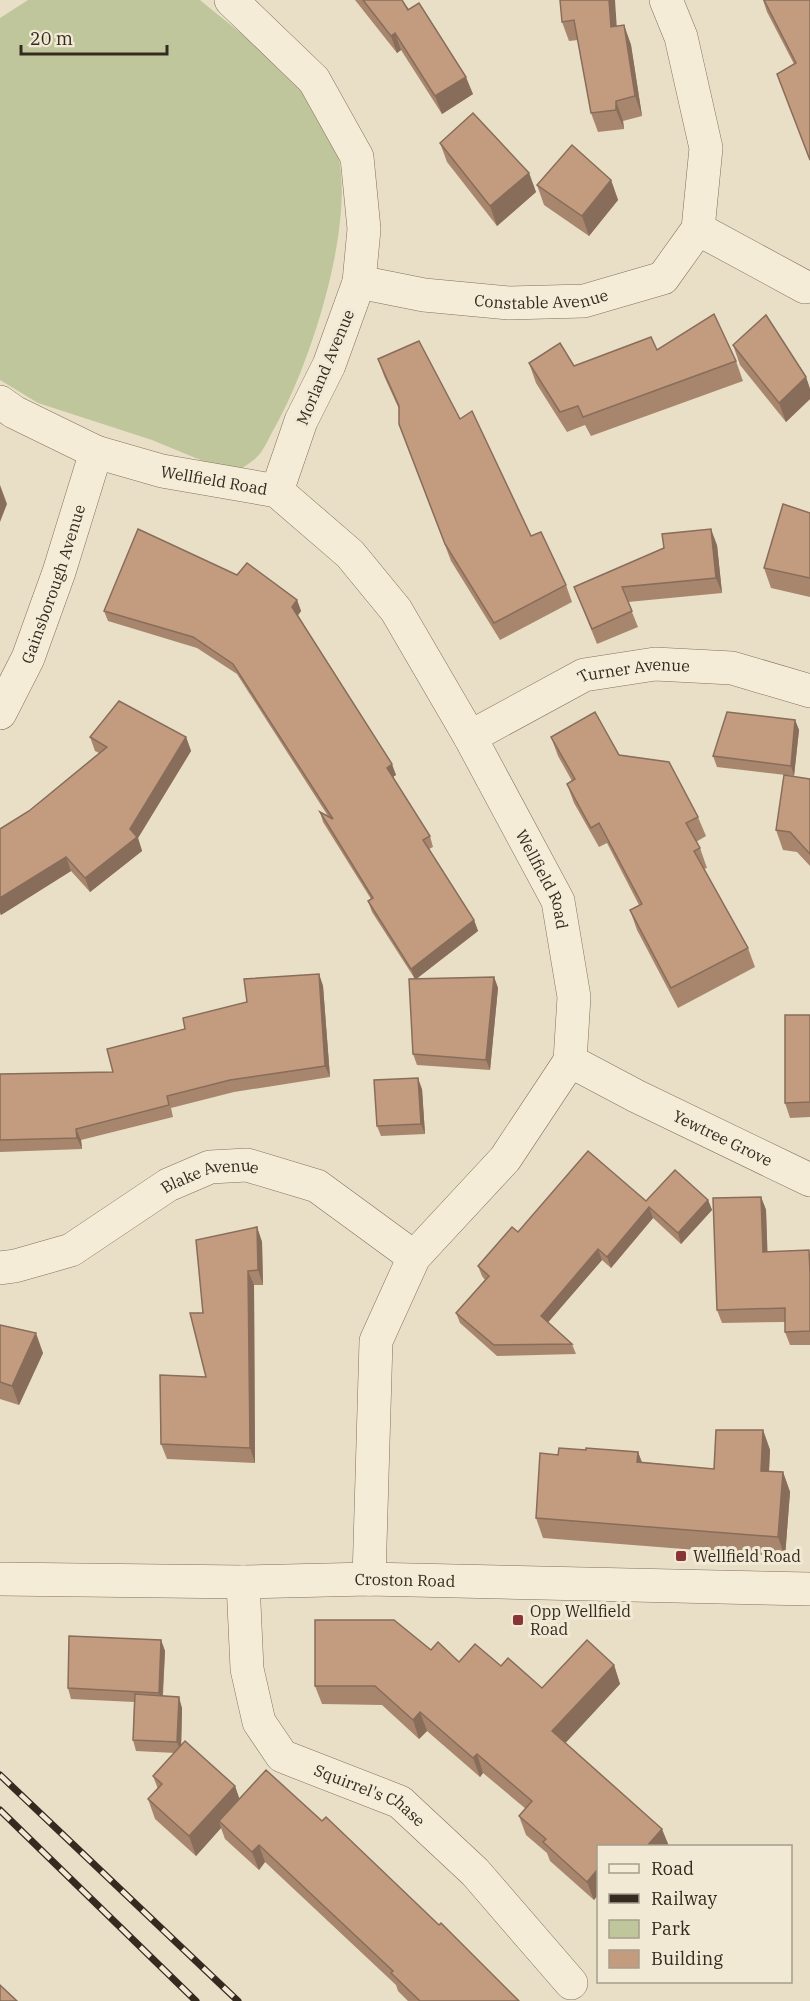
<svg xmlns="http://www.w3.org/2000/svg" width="810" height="2001" font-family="'IBM Plex Serif',serif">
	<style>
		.green { fill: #c0c69b }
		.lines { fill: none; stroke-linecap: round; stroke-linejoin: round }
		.minor-casing { stroke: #82715e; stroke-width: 34 }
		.minor { stroke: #f5ecd8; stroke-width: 33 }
		.rail-casing { stroke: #342a20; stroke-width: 7 }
		.rail { stroke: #f1e9d4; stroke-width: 4.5; stroke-dasharray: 14; stroke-linecap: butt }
		.wall { fill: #a8866e }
		.shaded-wall { fill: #886d5a }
		.building { fill: #c39c80; stroke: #886d5a; stroke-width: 1.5 }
		.poi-dot { fill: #8a3535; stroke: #f1e9d4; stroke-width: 2 }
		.labels { text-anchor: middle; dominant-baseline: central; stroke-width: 6; stroke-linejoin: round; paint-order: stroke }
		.street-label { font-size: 16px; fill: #342a20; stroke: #f1e9d4 }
		.poi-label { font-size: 16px; fill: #342a20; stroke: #f1e9d4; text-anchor: start }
	</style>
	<rect width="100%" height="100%" fill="#e9dfc6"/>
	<path class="green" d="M28 0H200C246 38 302 79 330 132 366 199 311 364 275 427 269 437 264 451 256 458 252 462 246 465 241 469L210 464 152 440 38 403 0 380V18Z"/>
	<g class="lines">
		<g class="minor-casing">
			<g id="minor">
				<path d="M231 0 314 80 357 157 364 229 359 282 329 365 301 421 277 491"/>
				<path d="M698 229 805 287"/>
				<path id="s1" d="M359 282 424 295 509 303 584 301 663 278 698 229 706 148 681 37 666 0"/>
				<path id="s2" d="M0 402 14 412 96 452 162 471 277 491 350 554 396 610 470 737 558 901 574 997 570 1061 505 1159 414 1257 376 1341 369 1579"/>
				<path id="s3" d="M0 713 28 658 59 572 96 452"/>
				<path id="s4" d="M470 737 584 675 655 664 732 668 810 691"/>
				<path id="s5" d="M570 1061 636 1096 810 1180"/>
				<path id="s6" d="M0 1268 15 1266 71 1250 168 1185 210 1167 247 1165 317 1186 414 1257"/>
				<path id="s7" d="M0 1579 243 1582 369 1579 810 1589"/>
				<path id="s8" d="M243 1582 247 1669 259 1722 282 1756 400 1802 475 1872 571 1983"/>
			</g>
		</g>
		<use href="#minor" class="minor"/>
		<g class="rail-casing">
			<g id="rail">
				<path d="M0 1775 238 2001"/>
				<path d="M0 1810 196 2001"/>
			</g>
		</g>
		<use href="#rail" class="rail"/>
	</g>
	<g class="wall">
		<path d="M355 0H402L473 94 442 114 401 50 397 53Z"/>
		<path d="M560 0 617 26 624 25 631 45 642 116 623 121 624 129 598 132 591 113 578 40 569 41 562 22Z"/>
		<path d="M763 0H810V161L794 64 767 12Z"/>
		<path d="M440 143 529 173 536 192 497 226 447 162Z"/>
		<path d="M611 180 618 200 589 236 544 205 537 185Z"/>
		<path d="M733 345 806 377 810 389V399L786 422 740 365Z"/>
		<path d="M657 350 736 361 743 381 591 436 585 425 567 432 536 383 529 363 574 366Z"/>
		<path d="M378 359 460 419 531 536 566 585 572 602 500 640 451 561 399 424V409L384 376Z"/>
		<path d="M810 513V597L771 588 764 568Z"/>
		<path d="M717 545 722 593 628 602 638 627 597 644 574 587Z"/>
		<path d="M237 575 297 600 301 611 298 615 396 775 393 777 430 836 433 847 429 849 474 920 478 931 416 979 494 977 498 988 490 1070 417 1065 413 1054 415 979 372 912 368 901 371 899 323 822 320 812 328 816 237 674 197 648 108 621 104 611Z"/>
		<path d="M795 720 799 730 794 776 717 767 713 756Z"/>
		<path d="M90 737H186L191 751 138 838 142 851 90 892 71 871 1 915 0 913V829L29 811 99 753 95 751Z"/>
		<path d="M551 737 619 755 698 817 706 836 696 842 700 848 707 868 704 869 748 948 755 967 678 1008 637 930 630 910 639 905 607 843 599 847 574 803 567 784 572 781 558 756Z"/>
		<path d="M810 779V866L797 852 783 850 776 830Z"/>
		<path d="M319 974 323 986 330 1077 234 1092 171 1108 173 1117 81 1140 82 1149 0 1152V1074L113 1072 185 1029 247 1002Z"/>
		<path d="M810 1015V1117L790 1118 785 1103Z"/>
		<path d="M422 1089 425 1134 381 1136 377 1126Z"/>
		<path d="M761 1197 766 1210 767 1252 810 1254V1345H790L785 1332V1322L722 1323 717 1310Z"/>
		<path d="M708 1200 712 1210 681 1244 653 1218 611 1268 602 1260 548 1322 572 1344 576 1354 497 1356 460 1323 456 1313 485 1280 482 1276 478 1266 518 1232 646 1201Z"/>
		<path d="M257 1227 262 1242 263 1285H254L255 1463 167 1459 161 1444 206 1377Z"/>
		<path d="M0 1325 43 1353 19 1405 0 1399Z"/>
		<path d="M763 1430 770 1450 769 1471 783 1472 790 1492 785 1557 543 1538 536 1518 558 1455 586 1450 638 1452 642 1462 714 1469Z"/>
		<path d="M161 1640 165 1651 163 1696 182 1708 181 1745 235 1786 239 1799 519 2001H408L398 1991 396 1985 265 1862 259 1870 225 1839 221 1828 196 1856 155 1819 148 1799 158 1789 153 1776 175 1753 136 1751 133 1740 134 1702 71 1699 68 1688Z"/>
		<path d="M431 1650 459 1662 501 1666 542 1688 614 1665 620 1684 565 1743 598 1846 594 1900 550 1861 547 1853 526 1835 519 1816 526 1809 483 1773 480 1777 427 1731 419 1739 382 1705 322 1704 315 1686Z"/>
	</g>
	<g class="shaded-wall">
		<path d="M609 0H615L618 46 611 27Z"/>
		<path d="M624 25 631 45 642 116 635 96Z"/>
		<path d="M395 33 401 50 397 53 391 36Z"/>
		<path d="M466 77 473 94 442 114 435 96Z"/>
		<path d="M616 101 623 121 624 129 616 110Z"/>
		<path d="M529 173 536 192 497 226 490 206Z"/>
		<path d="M611 180 618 200 589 236 582 216Z"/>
		<path d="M806 377 810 389V399L786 422 779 403Z"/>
		<path d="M0 485 7 504 0 522Z"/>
		<path d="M711 529 717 545 722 593 716 578Z"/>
		<path d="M297 600 301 611 296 618 292 607Z"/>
		<path d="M795 720 799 730 794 776 791 766Z"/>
		<path d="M186 737 191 751 138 838 142 851 90 892 85 878 130 829Z"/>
		<path d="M392 764 396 775 391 778 387 768Z"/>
		<path d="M66 857 71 871 1 915 0 912V898Z"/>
		<path d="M474 920 478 931 415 980 411 969Z"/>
		<path d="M319 974 323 986 330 1077 325 1066Z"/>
		<path d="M494 977 498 988 490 1070 486 1060Z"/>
		<path d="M418 1078 422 1089 425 1134 421 1124Z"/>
		<path d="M76 1129 81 1140 82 1149 77 1138Z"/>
		<path d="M761 1197 766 1210 768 1265 763 1252Z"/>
		<path d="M708 1200 712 1210 681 1244 678 1233Z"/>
		<path d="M649 1207 653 1218 611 1268 607 1257Z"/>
		<path d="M257 1227 262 1242 263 1285 258 1270Z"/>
		<path d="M598 1249 602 1260 545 1326 541 1316Z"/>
		<path d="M248 1271 254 1285 255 1463 250 1448Z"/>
		<path d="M36 1333 43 1353 19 1405 12 1386Z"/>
		<path d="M763 1430 770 1450 768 1491 761 1471Z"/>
		<path d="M638 1452 645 1472 637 1462Z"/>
		<path d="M783 1472 790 1492 785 1557 778 1537Z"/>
		<path d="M161 1640 165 1651 162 1703 159 1693Z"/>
		<path d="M614 1665 620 1684 559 1750 552 1731Z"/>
		<path d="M179 1697 182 1708 181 1753 177 1742Z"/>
		<path d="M420 1712 427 1731 419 1739 413 1720Z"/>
		<path d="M477 1754 483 1773 480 1777 473 1758Z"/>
		<path d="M235 1786 242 1806 219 1821 221 1828 196 1856 189 1836Z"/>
		<path d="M662 1829 669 1846H647Z"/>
		<path d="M259 1845 265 1862 259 1870 252 1852Z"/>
		<path d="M598 1869V1895L594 1900 587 1882Z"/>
	</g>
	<g class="building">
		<path d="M363 0H402L408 10 419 3 466 77 435 96 395 33 391 36Z"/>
		<path d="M560 0H609L611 27 624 25 635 96 616 101V110L591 113 574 20 562 22Z"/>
		<path d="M764 0H810V160L777 74 796 63Z"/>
		<path d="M473 113 529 173 490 206 440 143Z"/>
		<path d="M572 145 611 180 582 216 537 185Z"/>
		<path d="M714 314 736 361 583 417 578 406 560 412 529 363 560 343 574 366 651 337 657 350Z"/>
		<path d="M766 315 806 377 779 403 733 345Z"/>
		<path d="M419 341 460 419 472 411 531 536 541 532 566 585 494 623 445 544 399 424V406L378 359Z"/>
		<path d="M783 504 810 513V578L764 568Z"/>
		<path d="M138 529 237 575 247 563 297 600 292 607 392 764 387 768 430 836 423 840 474 920 411 969 368 901 373 898 320 812 333 819 233 664 193 637 104 611Z"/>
		<path d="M711 529 716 578 622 587 632 611 592 629 574 587 664 548 662 534Z"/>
		<path d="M119 701 186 737 130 829 137 837 85 878 66 857 0 898V829L29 811 107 747 90 737Z"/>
		<path d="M595 712 619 755 669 762 698 817 686 823 700 848 694 851 748 948 671 988 630 910 642 904 599 823 591 828 567 784 575 779 551 737Z"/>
		<path d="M727 712 795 720 791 766 713 756Z"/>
		<path d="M784 775 810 779V854L790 832 776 830Z"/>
		<path d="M319 974 325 1066 230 1080 167 1096 169 1105 76 1129 77 1138 0 1140V1074L113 1072 107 1049 185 1029 183 1018 247 1002 244 979Z"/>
		<path d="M494 977 486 1060 413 1054 409 979Z"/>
		<path d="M785 1015H810V1102L785 1103Z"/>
		<path d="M418 1078 421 1124 377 1126 374 1080Z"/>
		<path d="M588 1151 646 1201 675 1170 708 1200 678 1233 649 1207 607 1257 598 1249 541 1316 572 1344 494 1345 456 1313 489 1276 478 1266 512 1227 518 1232Z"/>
		<path d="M761 1197 763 1252 809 1250 810 1272V1331L785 1332V1308L717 1310 713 1198Z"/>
		<path d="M257 1227 258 1270 248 1271 250 1448 161 1444 160 1375 206 1377 190 1313H203L196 1240Z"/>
		<path d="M0 1325 36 1333 12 1386 0 1382Z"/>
		<path d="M716 1430H763L761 1471 783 1472 778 1537 536 1518 540 1453 558 1455 559 1448 586 1450V1448L638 1452 637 1462 714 1469Z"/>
		<path d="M315 1620H394L431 1650 438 1642 459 1662 475 1644 501 1666 508 1658 542 1688 587 1640 614 1665 552 1731 662 1829 647 1846H598V1869L587 1882 543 1842 546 1839 519 1816 532 1801 477 1754 473 1758 420 1712 413 1720 375 1686H315Z"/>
		<path d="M69 1636 161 1640 159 1693 68 1688Z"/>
		<path d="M135 1694 179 1697 177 1742 133 1740Z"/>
		<path d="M185 1741 235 1786 189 1836 148 1799 162 1784 153 1776Z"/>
		<path d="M266 1770 322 1821 326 1817 439 1925 441 1923 519 2001H420L391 1973 393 1971 259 1845 252 1852 219 1821Z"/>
		<path d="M0 1985 17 2001H0Z"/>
	</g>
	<g class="poi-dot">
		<rect x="675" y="1550" width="12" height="12" rx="3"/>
		<rect x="512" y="1614" width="12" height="12" rx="3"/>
	</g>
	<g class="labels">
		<g class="street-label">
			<text stroke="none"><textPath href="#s1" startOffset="184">Constable Avenue</textPath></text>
			<text transform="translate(325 367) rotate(-67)">Morland Avenue</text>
			<text stroke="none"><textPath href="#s2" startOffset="230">Wellfield Road</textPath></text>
			<text stroke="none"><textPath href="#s3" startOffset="140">Gainsborough Avenue</textPath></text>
			<text stroke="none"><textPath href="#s4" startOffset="180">Turner Avenue</textPath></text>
			<text stroke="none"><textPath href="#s2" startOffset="770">Wellfield Road</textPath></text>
			<text stroke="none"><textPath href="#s5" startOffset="171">Yewtree Grove</textPath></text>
			<text stroke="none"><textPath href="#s6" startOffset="234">Blake Avenue</textPath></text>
			<text stroke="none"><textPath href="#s7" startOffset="405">Croston Road</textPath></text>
			<text stroke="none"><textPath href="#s8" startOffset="279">Squirrel's Chase</textPath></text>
		</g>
		<g class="poi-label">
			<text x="693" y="1556">Wellfield Road</text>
			<text x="530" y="1611">Opp Wellfield<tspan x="530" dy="18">Road</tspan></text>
		</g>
	</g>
	<rect x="597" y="1845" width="195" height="138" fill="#f1e9d4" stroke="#a59d8c" stroke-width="1.5"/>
	<rect x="609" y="1864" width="30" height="9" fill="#f5ecd8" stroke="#a59d8c" stroke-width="1.5"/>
	<text x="651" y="1875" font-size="18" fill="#342a20">Road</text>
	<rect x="609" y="1894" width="30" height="9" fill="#342a20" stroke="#a59d8c" stroke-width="1.5"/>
	<text x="651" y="1905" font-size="18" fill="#342a20">Railway</text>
	<rect x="609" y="1920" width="30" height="18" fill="#c0c69b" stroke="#a59d8c" stroke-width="1.5"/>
	<text x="651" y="1935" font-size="18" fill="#342a20">Park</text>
	<rect x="609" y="1950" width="30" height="18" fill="#c39c80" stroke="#a59d8c" stroke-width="1.5"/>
	<text x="651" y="1965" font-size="18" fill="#342a20">Building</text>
	<path d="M21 45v9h146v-9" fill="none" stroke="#342a20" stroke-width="3"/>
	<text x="30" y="45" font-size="18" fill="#342a20" stroke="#f1e9d4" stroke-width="4.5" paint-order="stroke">20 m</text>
</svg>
